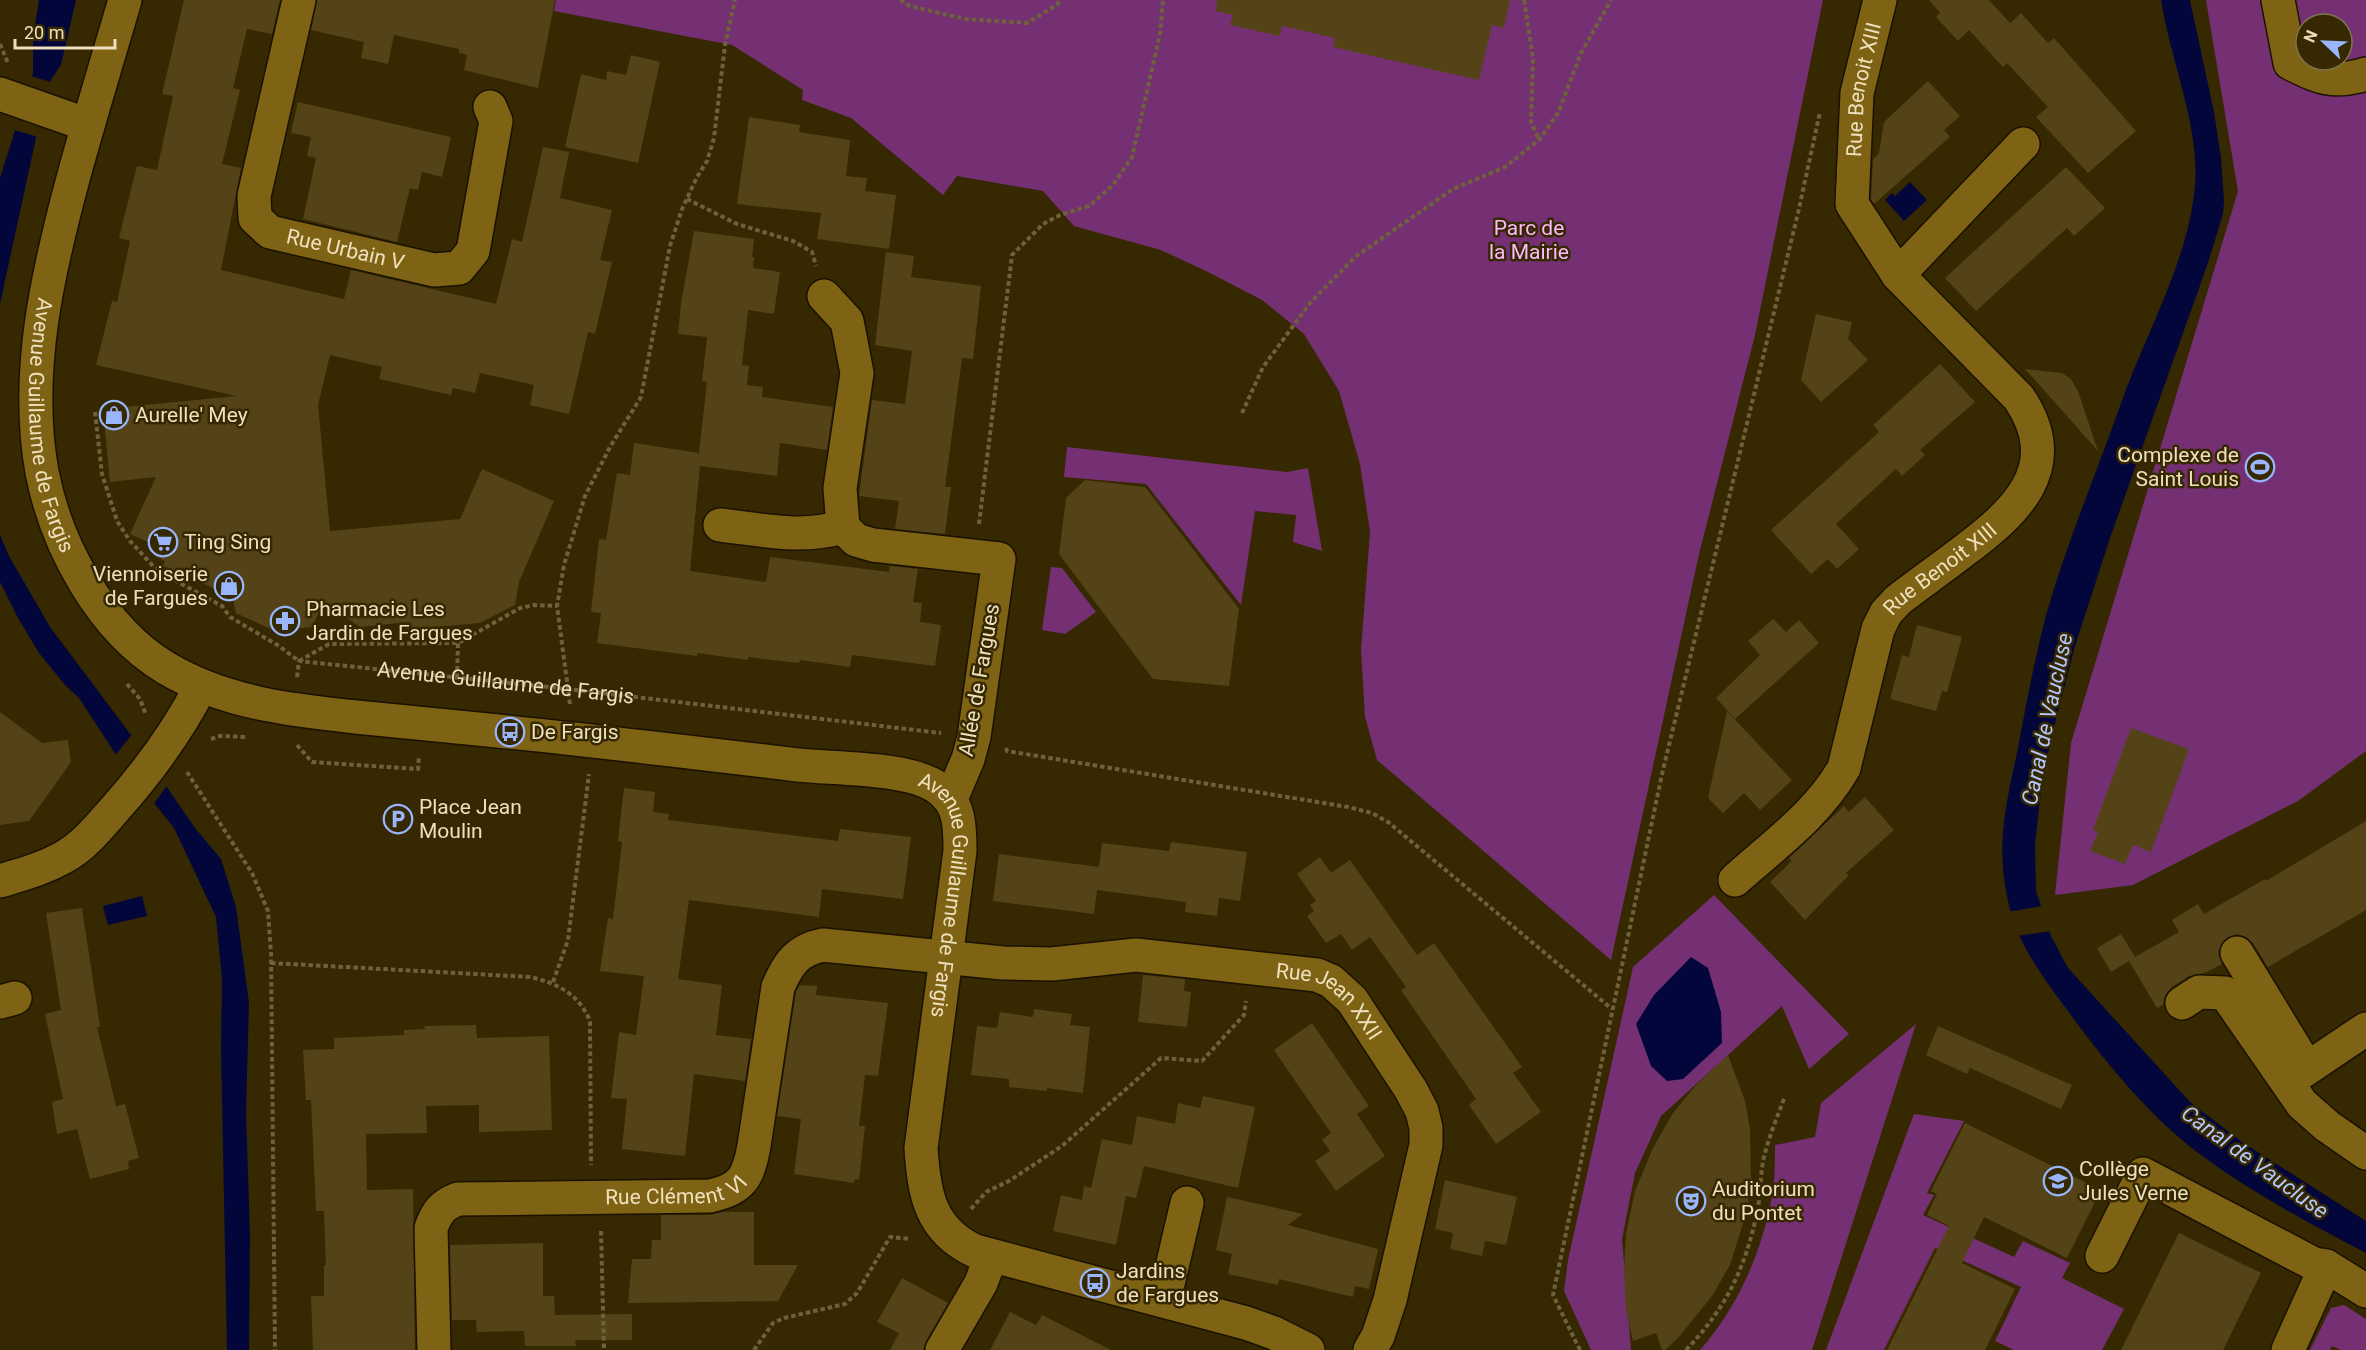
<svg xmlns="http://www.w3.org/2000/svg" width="2366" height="1350" font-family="Roboto,sans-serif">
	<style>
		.green { fill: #753074; fill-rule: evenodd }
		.water { fill: #03063b }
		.pier { fill: #362800 }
		.building { fill: #544317 }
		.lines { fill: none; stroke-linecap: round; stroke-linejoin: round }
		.minor-casing { stroke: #1a1100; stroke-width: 36 }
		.path { stroke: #6f613a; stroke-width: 4; stroke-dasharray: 4.5 3; stroke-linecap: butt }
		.minor { stroke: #7f6314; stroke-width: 33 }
		.labels { text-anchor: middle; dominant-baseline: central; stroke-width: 5; stroke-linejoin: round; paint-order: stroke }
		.street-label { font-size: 21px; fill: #efe0bd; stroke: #362800 }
		.park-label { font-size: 21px; fill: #fdb9fb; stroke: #362800 }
		.poi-label { font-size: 21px; fill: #efe0bd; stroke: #362800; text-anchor: start }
		.water-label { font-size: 22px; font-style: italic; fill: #b2c7fb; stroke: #362800 }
	</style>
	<rect width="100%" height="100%" fill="#362800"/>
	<g class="green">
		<path d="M556 0H1823L1755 335 1699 554 1611 960 1377 760 1365 717 1361 650 1370 532 1360 464 1339 391 1304 334 1262 300 1208 272 1161 250 1074 226 1043 191 957 176 943 195 851 118 802 100 803 90 732 45 554 11Z"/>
		<path d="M2206 0H2366V751L2298 801 2133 885 2055 895 2071 743 2238 191ZM2306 24H2342V60H2306Z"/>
		<path d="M1067 447 1287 472 1308 468 1322 551 1293 542 1296 515 1255 511 1241 605 1146 484 1064 477Z"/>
		<path d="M1051 567 1062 568 1096 612 1065 634 1042 630Z"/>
		<path d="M1714 895 1849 1034 1809 1069 1782 1006 1661 1116 1635 1173 1622 1239 1631 1350H1591L1564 1291 1568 1260 1633 967Z"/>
		<path d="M1916 1024 1812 1350H1700C1738 1307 1762 1252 1772 1196 1775 1180 1775 1162 1775 1145L1815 1137 1821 1103Z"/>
		<path d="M1914 1114 1964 1121 1927 1193 1934 1195 1923 1215 2014 1257 2023 1241 2070 1263 2062 1278 2124 1309 2102 1350H2014L1995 1341 2021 1287 1935 1248 1884 1350H1826Z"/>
		<path d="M2344 1305 2366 1319V1350H2341L2332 1346 2330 1350H2310L2331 1308Z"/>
	</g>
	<g class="water">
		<path d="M39 0H76L61 65 51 80 36 138 0 304V178L33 73V37Z"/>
		<path d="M2161 0H2190L2214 112 2221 158 2224 201 2223 214 2208 263 2110 538 2075 646 2051 739 2041 790 2035 845 2036 891 2051 936 2068 968 2190 1102 2242 1142 2366 1221V1253C2308 1223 2249 1191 2197 1152 2146 1113 2103 1059 2065 1007 2033 964 2010 932 2004 877 1998 834 2009 790 2018 748 2026 705 2034 662 2045 619 2065 547 2095 477 2120 406 2145 334 2188 263 2195 186 2200 126 2170 59 2161 0Z"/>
		<path d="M1910 182 1927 200 1904 221 1885 200 1892 193 1895 196Z"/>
		<path d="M0 535 9 556 50 627 131 735 195 828 221 859 236 907 249 1003 246 1113 250 1235 249 1350H227L221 1050 222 979 216 917 174 828 116 755 79 698 65 685 39 653 18 618 0 582Z"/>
		<path d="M142 896 147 916 108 925 103 906Z"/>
		<path d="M1691 957 1708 968 1721 1012 1722 1043 1683 1079 1667 1081 1651 1066 1636 1024 1654 995Z"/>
	</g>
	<g class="pier">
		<path d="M31 76 54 83 38 137 14 130Z"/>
		<path d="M133 733 168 784 153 805 114 757Z"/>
		<path d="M2043 906 2052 931 2015 936 2007 912Z"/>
	</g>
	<g class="building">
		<path d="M184 0H280L272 34 247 29 233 88 240 90 222 164 241 168 221 270 344 299 351 270 496 304 512 239 522 242 543 147 569 152 560 198 612 210 600 260 612 262 595 334 588 332 569 414 530 405 534 385 480 373 475 393 453 388 451 395 379 379 382 367 330 355 318 405 330 531 460 519 482 469 554 501 519 582 515 605 480 623 410 629 409 622 360 627 324 602 312 627 275 631 236 613 232 596 163 566 165 561 153 555 157 546 130 534 156 477 110 482 103 409 237 396 96 365 112 301 117 302 130 241 119 238 137 166 157 170 173 96 162 94Z"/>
		<path d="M317 0H555L538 88 464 70 467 55 459 53V49L394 35 388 64 361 58 364 42 311 30Z"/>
		<path d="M1217 0H1510L1504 28 1492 25 1479 80 1333 47 1335 38 1282 26 1280 36 1230 25 1233 15 1216 11Z"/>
		<path d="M1929 0H1989L2010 23 2021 13 2048 43 2054 38 2136 131 2088 173 2036 117 2048 107 2007 63 2003 67 1969 30 1958 41 1936 17 1940 13Z"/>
		<path d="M631 55 660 62 638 163 565 147 581 74 606 80 607 71 626 75Z"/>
		<path d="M1928 81 1960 116 1944 130 1950 137 1874 204 1871 199 1873 160 1879 153 1884 122Z"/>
		<path d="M298 102 451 137 442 177 422 172 418 190 410 188 397 242 303 219 316 158 307 156 311 137 291 133Z"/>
		<path d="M749 117 800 125 799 132 850 140 846 176 867 178 865 191 896 195 889 249 817 239 821 213 737 204Z"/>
		<path d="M2066 167 2105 208 2074 236 2067 228 1976 311 1945 278Z"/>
		<path d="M694 231 754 239 752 257H754L753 268 780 272 774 314 748 310 742 365 749 366 747 385 763 387 762 397 833 407 827 450 780 443 777 476 700 466 690 571 766 582 770 557 889 572 890 566 918 569 913 602 922 603 920 622 941 625 935 666 852 655 850 667 800 660 799 663 748 657V660L697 653V656L597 643 601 613 591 612 599 539 606 540 617 473 630 475 634 443 699 453 707 382 702 381 707 337 678 334 681 303Z"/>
		<path d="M886 252 914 256 911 277 981 286 973 359 962 358 945 487H951L945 534 895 529 899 501 859 496 872 400 905 404 912 351 875 345Z"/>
		<path d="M1816 314 1852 322 1848 339 1868 360 1821 402 1801 380Z"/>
		<path d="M1940 364 1975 402 1920 450 1925 455 1902 476 1896 469 1836 524 1859 549 1837 569 1828 559 1811 574 1771 530 1879 432 1873 425Z"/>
		<path d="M2025 369 2062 373 2071 379 2078 391 2098 451Z"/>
		<path d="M1085 480 1145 487 1239 609 1229 686 1153 679 1059 554 1066 498Z"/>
		<path d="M1773 619 1786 632 1799 620 1819 643 1735 719 1716 698 1760 655 1748 641Z"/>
		<path d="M1917 625 1962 637 1947 692 1942 691 1936 711 1890 699 1902 655 1909 657Z"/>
		<path d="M1727 711 1792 780 1760 810 1744 793 1723 813 1708 798Z"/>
		<path d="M0 712 42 743 68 740 71 762 29 821 0 825Z"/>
		<path d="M2131 728 2189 749 2151 852 2133 845 2125 864 2090 851 2098 832 2093 830Z"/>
		<path d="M624 788 655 792 653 812 669 814 668 820 838 841 840 829 911 837 903 899 822 889 819 917 689 900 678 979 722 985 716 1035 751 1039 745 1081 694 1074 685 1156 622 1149 627 1099 611 1098 619 1032 636 1035 644 976 600 971 608 918 613 919 622 842 618 841Z"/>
		<path d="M1865 797 1894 830 1846 873 1849 875 1805 920 1770 882 1792 861 1789 858 1844 806 1849 812Z"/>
		<path d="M2366 821V910L2268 967 2253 943 2246 937 2237 934 2228 937 2221 944 2218 953 2222 964 2205 973 2189 976 2172 987 2165 995 2163 1005 2157 1008 2129 961 2111 972 2097 948 2121 934 2135 957 2179 932 2172 920 2198 904 2204 914 2265 879 2266 881Z"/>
		<path d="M1171 842 1247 852 1240 901 1219 898 1217 916 1185 912 1186 902 1097 890 1094 914 993 901 999 854 1099 867 1102 843 1169 851Z"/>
		<path d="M1320 857 1331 873 1350 860 1417 955 1434 943 1522 1067 1513 1073 1541 1112 1496 1144 1469 1105 1476 1099 1401 990 1406 987 1370 937 1352 950 1341 934 1326 943 1307 916 1314 911 1310 905 1316 901 1297 874Z"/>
		<path d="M82 908 100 1027H97L116 1106 125 1104 139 1158 128 1161 129 1169 90 1179 77 1129 57 1134 52 1102 63 1099 45 1014 61 1010 46 913Z"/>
		<path d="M1143 975 1185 979 1184 991 1191 992 1187 1027 1138 1022Z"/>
		<path d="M800 985 817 986 816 995 888 1003 878 1076 865 1075 859 1126H865L859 1180 855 1179 854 1183 794 1174 801 1119 777 1116 796 992Z"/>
		<path d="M1034 1009 1072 1014 1070 1025 1090 1027 1083 1093 1047 1088V1091L1009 1087V1079L971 1075 977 1026 997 1028 1000 1012 1033 1017Z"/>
		<path d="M1312 1023 1369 1106 1357 1114 1385 1156 1336 1191 1315 1161 1330 1151 1322 1140 1331 1133 1274 1050Z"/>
		<path d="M476 1025 477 1038 549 1036 552 1130 479 1132V1105L426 1106 427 1133 366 1134 367 1190 413 1189 415 1350H313L311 1296H324V1265H326L324 1211H316L311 1100H306L303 1050 334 1049V1038L404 1035V1030L425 1029 424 1026Z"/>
		<path d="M1938 1026 2072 1085 2061 1109 1970 1068 1967 1074 1926 1055Z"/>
		<path d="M1728 1055 1745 1101 1750 1129 1751 1184 1747 1211 1730 1265 1712 1296 1679 1337 1665 1350H1662L1656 1333 1633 1341 1626 1310 1624 1270 1626 1234 1635 1191 1653 1148 1673 1113 1697 1084Z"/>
		<path d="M1203 1096 1255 1107 1238 1188 1144 1166 1136 1198 1126 1196 1116 1245 1053 1231 1061 1195 1082 1200 1084 1186 1091 1188 1102 1139 1132 1145 1137 1116 1175 1124 1178 1103 1200 1108Z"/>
		<path d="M1965 1123 2101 1190 2067 1258 1984 1217 1962 1263 2015 1289 1985 1350H1887L1949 1226 1927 1215 1937 1194 1931 1191Z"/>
		<path d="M1445 1180 1517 1197 1506 1245 1485 1241 1482 1256 1450 1249 1453 1233 1435 1229Z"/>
		<path d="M1227 1197 1303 1214 1288 1225 1378 1249 1369 1289 1355 1286 1353 1297 1279 1279 1278 1285 1228 1274 1232 1254 1216 1250Z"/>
		<path d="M722 1212H754V1265H798L778 1301 628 1303 632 1259H651L652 1240H661V1215H710Z"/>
		<path d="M2179 1233 2261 1273 2223 1350H2121Z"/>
		<path d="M543 1243V1296H554L555 1315 632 1314V1340H575L576 1346H525L524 1331 477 1332 476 1320H452L450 1245Z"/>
		<path d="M902 1278 948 1303 926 1341 923 1350H890L899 1333 877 1322Z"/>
		<path d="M1010 1312 1036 1325 1042 1315 1111 1350H990Z"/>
	</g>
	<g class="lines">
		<g class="minor-casing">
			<g id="minor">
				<path id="s2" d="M125 0C108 58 90 117 74 175 48 271 24 373 42 472 56 545 101 629 166 668 225 703 290 710 356 717 403 722 451 726 498 731 598 741 698 753 798 765 835 769 909 767 938 788 960 803 960 826 960 851L921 1148C924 1194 930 1230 975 1251L1246 1323 1274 1333 1308 1350"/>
				<path id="s3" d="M299 0 254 196 255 218 270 232 434 270 459 268 473 251 496 121 490 107"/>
				<path d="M2278 0 2290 63C2320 78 2333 84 2366 74"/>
				<path d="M0 94 88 125"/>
				<path d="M1898 275 2023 144"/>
				<path d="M824 296 847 321 857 373 840 488 843 527 856 540 873 545 999 559 974 737 968 759 951 799"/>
				<path d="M720 525C763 530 800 539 843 527"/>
				<path id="s4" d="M1735 880C1774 845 1818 814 1844 768L1878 629 1886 613 1898 600C1919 584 1940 569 1961 553 2015 513 2066 468 2019 398L1898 275 1852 204 1857 93 1880 0"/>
				<path d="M0 881C23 874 43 869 64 857 84 846 100 826 114 810 148 772 178 731 201 686"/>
				<path d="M2237 953 2307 1068"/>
				<path d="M0 1002 15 998"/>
				<path d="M2182 1003 2199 992 2225 993 2302 1104 2327 1126 2366 1153"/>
				<path d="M2290 1080 2366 1029"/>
				<path d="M2102 1256 2143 1174 2314 1264 2326 1266"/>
				<path d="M1164 1301 1187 1203"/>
				<path id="s5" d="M434 1350 431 1228C437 1212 442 1205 458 1199L710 1196C742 1189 748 1178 754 1146L778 987C788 964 797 950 823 945L1003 963 1052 964 1136 955 1317 975 1331 981 1352 1000 1411 1090 1422 1111 1426 1128V1145L1390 1300 1378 1336 1370 1350"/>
				<path d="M942 1350 981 1283 991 1256"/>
				<path d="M2288 1350 2326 1266 2366 1291"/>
			</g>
		</g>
		<g class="path">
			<path d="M900 0 910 6 965 19 1027 23 1057 5 1060 0"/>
			<path d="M1524 0 1533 58 1531 122 1539 140"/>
			<path d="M0 44 8 63"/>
			<path d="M687 199 737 224 793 241 812 252 816 266"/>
			<path d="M95 412 102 474 117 521 130 541 153 566 178 582 222 606 230 617 279 646 299 661 329 644 458 643 520 608 534 605 557 606"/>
			<path d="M1242 413 1263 367 1310 303 1355 257 1453 189 1505 167 1539 140 1558 113 1581 53 1611 0"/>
			<path d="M979 524 1012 255 1043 224 1060 215 1089 206 1113 185 1132 157 1160 34 1163 0"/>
			<path id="s1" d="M297 677 299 661 567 689 941 733"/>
			<path d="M457 678 458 643"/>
			<path d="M127 684 140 699 146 715"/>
			<path d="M570 704 557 606 564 565 585 496 610 447 641 397 670 246 682 209 697 177 707 161 714 138 725 45 735 0"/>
			<path d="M211 739 220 736 248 737"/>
			<path d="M297 745 312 762 418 769 419 756"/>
			<path d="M1006 748 1007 751 1348 807 1372 813 1388 822 1612 1009"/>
			<path d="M187 772 252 873 268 911 271 954 275 1350"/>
			<path d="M271 963 530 977C557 983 579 994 590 1021L591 1165"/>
			<path d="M553 982 568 940 589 774"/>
			<path d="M971 1209 986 1192 1009 1181 1062 1146 1161 1058 1202 1061 1244 1015 1246 1001"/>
			<path d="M601 1231 604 1350"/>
			<path d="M754 1350 773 1323 784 1318 845 1304 857 1293 890 1237 910 1239"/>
			<path d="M1580 1350 1553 1295 1662 774 1798 213 1820 112"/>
			<path d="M1686 1350C1727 1307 1746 1267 1758 1208 1761 1190 1760 1171 1765 1153 1770 1134 1778 1115 1785 1096"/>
		</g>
		<use href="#minor" class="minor"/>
	</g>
	<defs>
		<g id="shop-ring" transform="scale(1.5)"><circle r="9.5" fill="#362800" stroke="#99b5fd" stroke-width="1.5"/><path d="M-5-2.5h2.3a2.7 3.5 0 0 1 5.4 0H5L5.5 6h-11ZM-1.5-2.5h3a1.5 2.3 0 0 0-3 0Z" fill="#99b5fd"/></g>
		<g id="stadium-ring" transform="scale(1.5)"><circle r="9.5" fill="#362800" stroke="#99b5fd" stroke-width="1.5"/><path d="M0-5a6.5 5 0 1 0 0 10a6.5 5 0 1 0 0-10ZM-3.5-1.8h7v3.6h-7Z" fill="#99b5fd"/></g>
		<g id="supermarket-ring" transform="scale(1.5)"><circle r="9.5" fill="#362800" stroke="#99b5fd" stroke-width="1.5"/><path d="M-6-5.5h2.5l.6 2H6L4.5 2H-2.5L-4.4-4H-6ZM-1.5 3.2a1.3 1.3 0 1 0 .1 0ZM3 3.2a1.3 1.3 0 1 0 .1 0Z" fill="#99b5fd"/></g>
		<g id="pharmacy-ring" transform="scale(1.5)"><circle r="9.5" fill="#362800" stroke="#99b5fd" stroke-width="1.5"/><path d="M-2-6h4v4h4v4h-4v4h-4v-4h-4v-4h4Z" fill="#99b5fd"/></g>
		<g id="bus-ring" transform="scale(1.5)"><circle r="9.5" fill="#362800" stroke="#99b5fd" stroke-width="1.5"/><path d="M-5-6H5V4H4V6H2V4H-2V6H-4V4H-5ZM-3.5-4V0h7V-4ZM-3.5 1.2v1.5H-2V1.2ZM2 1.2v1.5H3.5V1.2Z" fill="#99b5fd"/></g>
		<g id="parking-ring" transform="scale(1.5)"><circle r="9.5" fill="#362800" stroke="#99b5fd" stroke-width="1.5"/><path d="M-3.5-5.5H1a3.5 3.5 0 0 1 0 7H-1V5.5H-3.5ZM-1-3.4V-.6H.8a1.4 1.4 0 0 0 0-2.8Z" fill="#99b5fd"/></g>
		<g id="school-ring" transform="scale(1.5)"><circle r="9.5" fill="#362800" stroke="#99b5fd" stroke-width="1.5"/><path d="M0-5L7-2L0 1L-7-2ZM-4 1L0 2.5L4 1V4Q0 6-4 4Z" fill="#99b5fd"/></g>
		<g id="theatre-ring" transform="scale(1.5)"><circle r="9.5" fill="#362800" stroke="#99b5fd" stroke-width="1.5"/><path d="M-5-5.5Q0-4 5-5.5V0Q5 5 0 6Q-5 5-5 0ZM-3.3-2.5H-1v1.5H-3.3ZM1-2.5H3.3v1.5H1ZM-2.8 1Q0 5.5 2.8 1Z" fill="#99b5fd"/></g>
	</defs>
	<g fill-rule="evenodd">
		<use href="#shop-ring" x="114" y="415"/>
		<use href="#stadium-ring" x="2260" y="467"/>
		<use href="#supermarket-ring" x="163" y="542"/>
		<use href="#shop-ring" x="229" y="586"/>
		<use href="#pharmacy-ring" x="285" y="621"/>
		<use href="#bus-ring" x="510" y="732"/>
		<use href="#parking-ring" x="398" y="819"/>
		<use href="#school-ring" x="2058" y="1181"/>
		<use href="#theatre-ring" x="1691" y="1201"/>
		<use href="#bus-ring" x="1095" y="1283"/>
	</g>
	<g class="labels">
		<g class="street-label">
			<text stroke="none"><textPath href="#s4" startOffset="976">Rue Benoit XIII</textPath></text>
			<text stroke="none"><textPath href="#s3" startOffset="321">Rue Urbain V</textPath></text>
			<text stroke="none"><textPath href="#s2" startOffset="438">Avenue Guillaume de Fargis</textPath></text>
			<text stroke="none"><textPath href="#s4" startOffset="388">Rue Benoit XIII</textPath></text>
			<text transform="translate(979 680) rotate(-80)">Allée de Fargues</text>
			<text stroke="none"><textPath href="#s1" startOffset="224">Avenue Guillaume de Fargis</textPath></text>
			<text stroke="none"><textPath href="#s2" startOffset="1616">Avenue Guillaume de Fargis</textPath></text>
			<text stroke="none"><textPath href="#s5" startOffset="1234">Rue Jean XXII</textPath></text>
			<text stroke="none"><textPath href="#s5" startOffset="382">Rue Clément VI</textPath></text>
		</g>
		<g class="park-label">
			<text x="1529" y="228">Parc de<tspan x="1529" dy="24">la Mairie</tspan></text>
		</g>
		<g class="poi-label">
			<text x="135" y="415">Aurelle' Mey</text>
			<text x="2239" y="455" text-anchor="end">Complexe de<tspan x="2239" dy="24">Saint Louis</tspan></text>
			<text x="184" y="542">Ting Sing</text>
			<text x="208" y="574" text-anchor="end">Viennoiserie<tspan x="208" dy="24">de Fargues</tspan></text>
			<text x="306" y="609">Pharmacie Les<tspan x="306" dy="24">Jardin de Fargues</tspan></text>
			<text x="531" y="732">De Fargis</text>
			<text x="419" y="807">Place Jean<tspan x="419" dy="24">Moulin</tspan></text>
			<text x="2079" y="1169">Collège<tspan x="2079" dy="24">Jules Verne</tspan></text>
			<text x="1712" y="1189">Auditorium<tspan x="1712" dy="24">du Pontet</tspan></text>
			<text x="1116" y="1271">Jardins<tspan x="1116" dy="24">de Fargues</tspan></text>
		</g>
		<g class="water-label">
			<text transform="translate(2047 719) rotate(-78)">Canal de Vaucluse</text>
			<text transform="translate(2255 1162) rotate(36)">Canal de Vaucluse</text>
		</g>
	</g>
	<g transform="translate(2324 42) rotate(293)"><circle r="28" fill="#362800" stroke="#80724c" stroke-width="1.5"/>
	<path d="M0-4.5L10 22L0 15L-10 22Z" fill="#99b5fd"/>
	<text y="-9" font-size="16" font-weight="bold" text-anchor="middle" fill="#efe0bd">N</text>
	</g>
	<path d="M15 39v9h100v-9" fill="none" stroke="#efe0bd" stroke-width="3"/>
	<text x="24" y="39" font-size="18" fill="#efe0bd" stroke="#362800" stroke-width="4.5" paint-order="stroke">20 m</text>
</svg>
